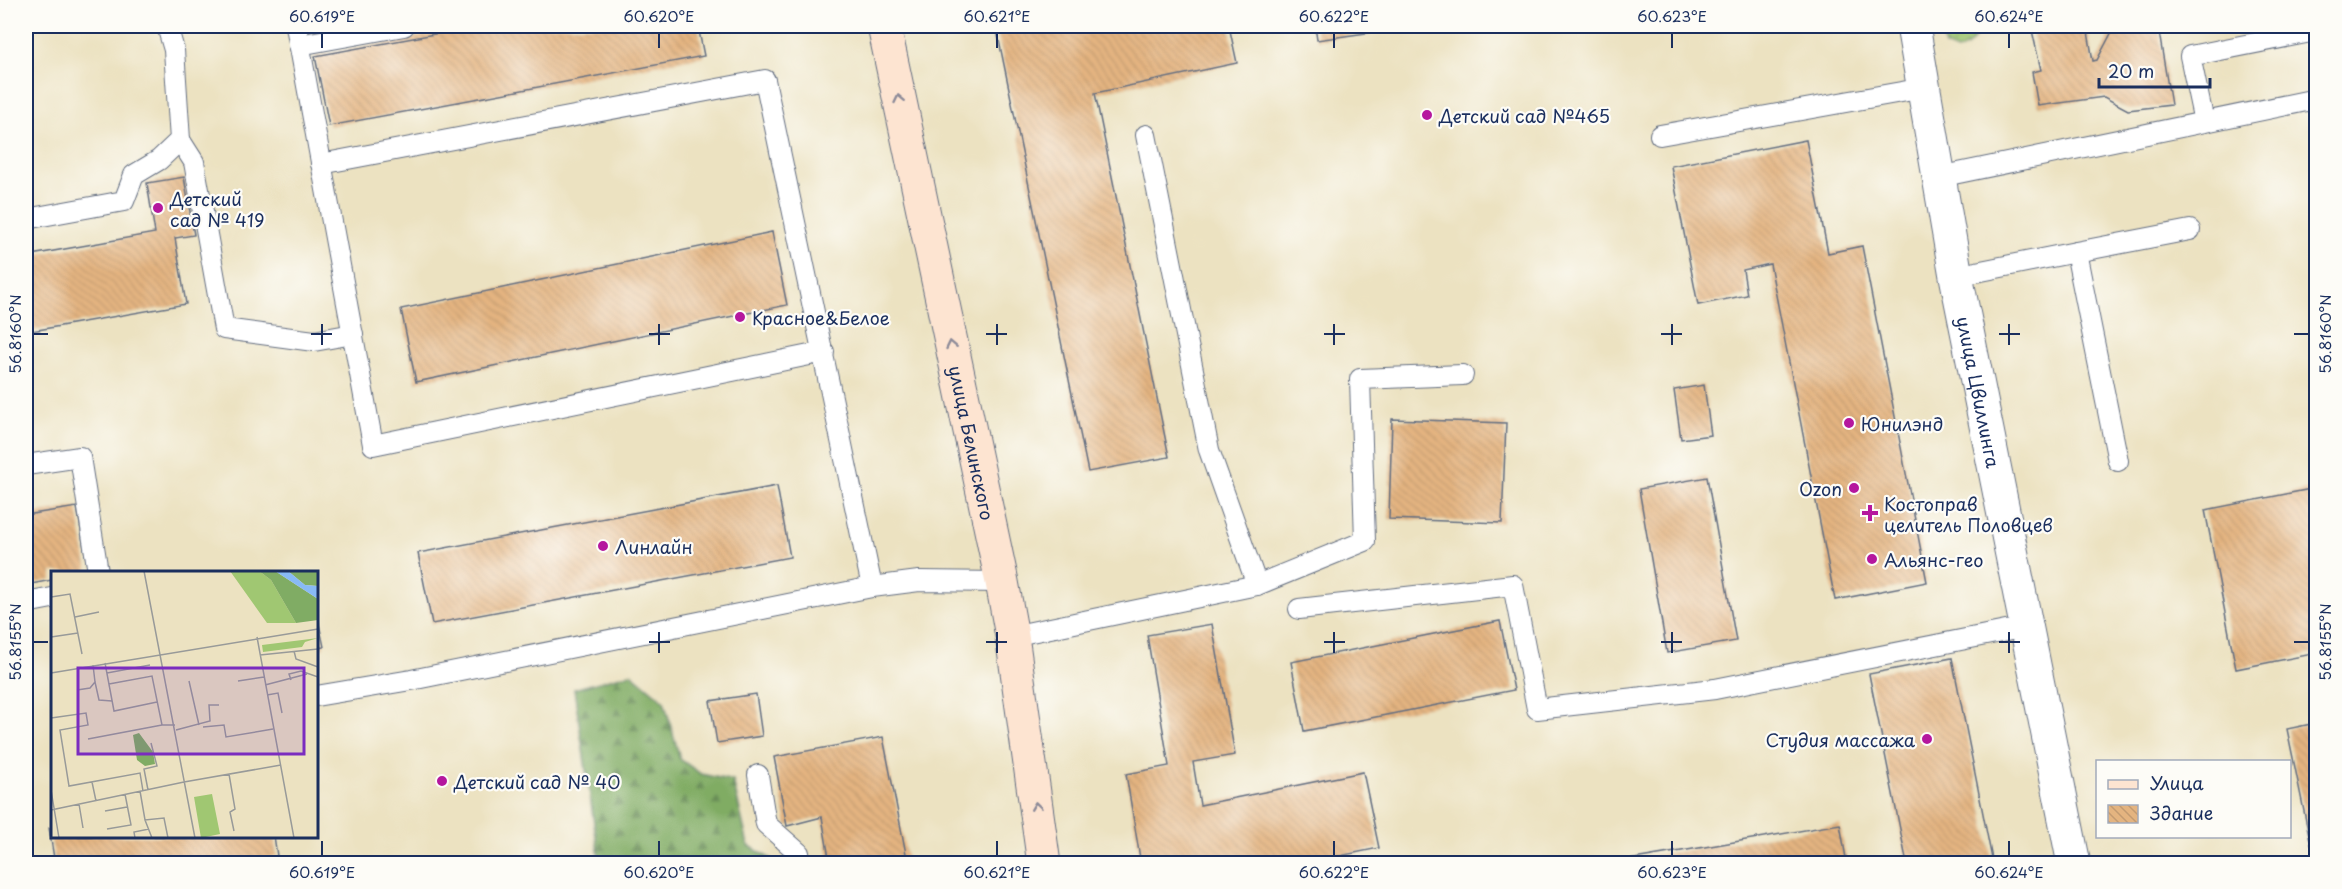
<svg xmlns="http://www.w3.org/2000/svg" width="2342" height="889" font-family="'Playpen Sans',sans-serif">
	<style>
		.grass { fill: url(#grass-dots); stroke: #5e7b68; stroke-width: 1.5 }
		.forest { fill: url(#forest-firs); stroke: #4e6e61; stroke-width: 1.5 }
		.building { fill: url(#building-back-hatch) }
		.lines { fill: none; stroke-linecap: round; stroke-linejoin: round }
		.lane-casing { stroke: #646e81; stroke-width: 22 }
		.street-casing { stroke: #646e81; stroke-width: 35 }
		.secondary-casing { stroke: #646e81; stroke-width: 35 }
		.lane { stroke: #fff; stroke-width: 20 }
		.street { stroke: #fff; stroke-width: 33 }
		.secondary { stroke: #fde4d1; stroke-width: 33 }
		.oneway { stroke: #8c8a98 }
		.ticks { fill: none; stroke: #1b2f5e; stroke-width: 2 }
		.poi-dot { fill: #b5179e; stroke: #fdfcf7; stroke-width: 2 }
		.labels { text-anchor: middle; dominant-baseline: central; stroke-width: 4.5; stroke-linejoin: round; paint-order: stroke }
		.poi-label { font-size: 18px; fill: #1b2f5e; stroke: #fdfcf7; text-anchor: start }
		.street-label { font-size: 18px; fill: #1b2f5e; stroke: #fdfcf7 }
		.inset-road { fill: none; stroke: #989a99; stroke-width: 1.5 }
		.view { fill: #7b2cbf; fill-opacity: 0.15; stroke: #7b2cbf; stroke-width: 3 }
		.inset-edge { fill: none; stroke: #1b2f5e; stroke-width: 3 }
		.neatline { fill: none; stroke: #1b2f5e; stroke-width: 2 }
		.ticks-label { font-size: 15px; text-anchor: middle; fill: #1b2f5e }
	</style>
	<defs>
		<pattern id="grass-dots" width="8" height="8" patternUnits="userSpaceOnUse" patternTransform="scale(1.5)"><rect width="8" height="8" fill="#a0c772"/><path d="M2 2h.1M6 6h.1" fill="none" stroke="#89ab65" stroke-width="1.8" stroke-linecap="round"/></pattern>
		<pattern id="forest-firs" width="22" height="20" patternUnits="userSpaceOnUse" patternTransform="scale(1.5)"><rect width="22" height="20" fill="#80ac64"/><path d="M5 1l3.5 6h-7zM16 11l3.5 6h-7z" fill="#688c56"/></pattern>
		<pattern id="building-back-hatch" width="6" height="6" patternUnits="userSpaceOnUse" patternTransform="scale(1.5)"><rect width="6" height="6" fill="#e4b480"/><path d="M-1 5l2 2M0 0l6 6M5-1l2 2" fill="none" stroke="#c39b71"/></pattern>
	</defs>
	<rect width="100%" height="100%" fill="#fdfcf7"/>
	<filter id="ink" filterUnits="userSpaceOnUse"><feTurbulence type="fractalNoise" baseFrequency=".0167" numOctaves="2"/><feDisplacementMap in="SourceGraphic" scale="12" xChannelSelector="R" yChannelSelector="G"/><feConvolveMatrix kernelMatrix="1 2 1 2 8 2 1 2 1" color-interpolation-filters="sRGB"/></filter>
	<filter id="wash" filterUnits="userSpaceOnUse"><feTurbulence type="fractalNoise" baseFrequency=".008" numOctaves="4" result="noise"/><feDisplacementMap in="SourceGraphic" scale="24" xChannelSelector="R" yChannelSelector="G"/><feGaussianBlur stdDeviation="1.35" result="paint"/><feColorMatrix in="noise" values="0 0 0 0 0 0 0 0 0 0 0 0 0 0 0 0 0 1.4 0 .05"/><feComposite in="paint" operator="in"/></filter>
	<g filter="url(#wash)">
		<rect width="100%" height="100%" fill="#ece2c1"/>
		<path class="grass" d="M1940 26H1977C1977 40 1970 46 1957 51L1945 46Z"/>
		<path class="forest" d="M631 673 664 701 680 759 701 774 733 781 748 845 777 863H600L574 689Z"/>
		<g id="blocks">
			<g class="building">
				<path d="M478 26H698L704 56 329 126 315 56Z"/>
				<path d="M996 26H1229L1237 63 1095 93 1169 457 1088 472Z"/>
				<path d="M1315 26H1408V27L1317 40Z"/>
				<path d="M2031 26H2087L2093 61 2097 60 2115 26H2158L2171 105 2128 110 2104 97 2038 106 2032 72 2041 70Z"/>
				<path d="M1806 140 1828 253 1862 246 1927 582 1835 600 1770 264 1743 270 1747 295 1698 305 1671 166Z"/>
				<path d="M184 177 194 235 175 238 186 304 26 332V256L155 233 147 183Z"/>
				<path d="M772 232 787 305 416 382 401 309Z"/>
				<path d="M1704 385 1711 435 1681 439 1674 390Z"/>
				<path d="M1392 419 1506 423 1502 523 1389 519Z"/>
				<path d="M1707 477 1736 641 1667 653 1639 489Z"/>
				<path d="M777 486 790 557 432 624 418 553Z"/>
				<path d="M2316 488V669L2312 654 2236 669 2205 510Z"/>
				<path d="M77 507 88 572H52V580L26 585V515Z"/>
				<path d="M316 610 324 647 316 648Z"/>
				<path d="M1500 621 1514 690 1304 731 1291 662Z"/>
				<path d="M1212 624 1235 755 1193 762 1200 805 1363 772 1379 848 1301 864H1141L1126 774 1169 766 1147 635Z"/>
				<path d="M1952 658 1993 864H1907L1869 674Z"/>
				<path d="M756 694 762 736 717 743 710 701Z"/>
				<path d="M2316 723V844L2311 845 2287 729Z"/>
				<path d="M883 737 908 864H830L822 817 787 826 774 757Z"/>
				<path d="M1840 824 1847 864H1617V862Z"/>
				<path d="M52 827V836H274L277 856 234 864H55L49 828Z"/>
			</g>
		</g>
	</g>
	<g filter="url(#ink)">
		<use href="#blocks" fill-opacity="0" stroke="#646e81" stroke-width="1.5"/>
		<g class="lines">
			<g class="lane-casing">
				<g id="lane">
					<path d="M296 26 373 445 824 352"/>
					<path d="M299 45 404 26"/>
					<path d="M2204 122 2190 56 2316 31"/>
					<path d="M1146 135 1209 450 1257 585"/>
					<path d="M1660 135 1924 88"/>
					<path d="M180 140 194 162 224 329 314 341 353 334"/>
					<path d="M321 164 765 80 872 587 919 581 1002 582"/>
					<path d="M1939 177 2316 99"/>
					<path d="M26 219 124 201 134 175 159 160 180 140 174 50 167 26"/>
					<path d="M2076 252 2190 230"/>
					<path d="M1956 276 2076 252 2118 461"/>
					<path d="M26 465 80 457 98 572"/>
					<path d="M26 603 52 598"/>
					<path d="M1299 609 1513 585 1537 709 1715 689 2026 627"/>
					<path d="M1012 636 1257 585 1365 541 1360 379 1463 375"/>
					<path d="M316 696 411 680 872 587"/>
					<path d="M758 775 766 824 799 853 801 864"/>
				</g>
			</g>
			<g class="street-casing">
				<g id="street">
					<path id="s1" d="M1913 26 1956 276 2074 864"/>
				</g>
			</g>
			<g class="secondary-casing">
				<g id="secondary">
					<path id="s2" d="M884 26 1002 582 1012 636 1044 864"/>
				</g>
			</g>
			<use href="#lane" class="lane"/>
			<use href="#street" class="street"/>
			<use href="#secondary" class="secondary"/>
		</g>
		<defs><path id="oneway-chevron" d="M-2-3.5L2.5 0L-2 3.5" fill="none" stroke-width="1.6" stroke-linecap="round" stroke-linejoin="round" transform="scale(1.5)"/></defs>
		<g class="oneway">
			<use href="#oneway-chevron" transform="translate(899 99) rotate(-102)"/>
			<use href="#oneway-chevron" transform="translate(951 345) rotate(-102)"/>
			<use href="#oneway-chevron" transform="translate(1036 806) rotate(-98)"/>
		</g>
	</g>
	<path class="ticks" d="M322 33V48M659 33V48M997 33V48M1334 33V48M1672 33V48M2009 33V48M322 324V345M659 324V345M997 324V345M1334 324V345M1672 324V345M2009 324V345M33 334H48M311 334H332M649 334H670M986 334H1007M1324 334H1345M1661 334H1682M1999 334H2020M2294 334H2309M659 632V653M997 632V653M1334 632V653M1672 632V653M2009 632V653M33 642H48M649 642H670M986 642H1007M1324 642H1345M1661 642H1682M1999 642H2020M2294 642H2309M322 841V856M659 841V856M997 841V856M1334 841V856M1672 841V856M2009 841V856"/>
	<g class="poi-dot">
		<circle cx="1427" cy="115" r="6"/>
		<circle cx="158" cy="208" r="6"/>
		<circle cx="740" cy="317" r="6"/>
		<circle cx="1849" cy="423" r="6"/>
		<circle cx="1854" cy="488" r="6"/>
		<path d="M1867 504h6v6h6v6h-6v6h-6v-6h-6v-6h6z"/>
		<circle cx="603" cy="546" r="6"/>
		<circle cx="1872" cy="559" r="6"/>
		<circle cx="1927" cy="739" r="6"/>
		<circle cx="442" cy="781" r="6"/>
	</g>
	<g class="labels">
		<g class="poi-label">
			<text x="1439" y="115">Детский сад №465</text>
			<text x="170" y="198">Детский<tspan x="170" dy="21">сад № 419</tspan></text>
			<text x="752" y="317">Красное&amp;Белое</text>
			<text x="1861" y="423">Юнилэнд</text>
			<text x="1842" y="488" text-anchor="end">Ozon</text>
			<text x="1884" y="503">Костоправ<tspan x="1884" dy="21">целитель Половцев</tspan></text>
			<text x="615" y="546">Линлайн</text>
			<text x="1884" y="559">Альянс-гео</text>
			<text x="1915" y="739" text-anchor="end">Студия массажа</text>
			<text x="454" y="781">Детский сад № 40</text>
		</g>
		<g class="street-label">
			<text stroke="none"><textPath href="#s1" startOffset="372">улица Цвиллинга</textPath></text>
			<text stroke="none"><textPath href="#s2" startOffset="426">улица Белинского</textPath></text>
		</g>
	</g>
	<g transform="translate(51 571)">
		<rect width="267" height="267" fill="#ece2c1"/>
		<path d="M179 0H208L220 9 245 52H216ZM267 67 254 71 251 76 212 81 211 74ZM161 223 169 263 150 267 143 226Z" fill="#a0c772"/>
		<path d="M208 0H224L267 28V49L245 52 220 9ZM237 0 267 1V15L254 14ZM88 162 102 181 104 193 94 195 86 189 82 164Z" fill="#80ac64"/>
		<path d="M224 0H237L254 14 267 15V28Z" fill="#88baf5"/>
		<path class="inset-road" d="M93 0 144 267M0 26 19 23 31 83M24 46 48 41M0 66 27 62M206 66 243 267M243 80 245 88 267 96M209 84 267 78M54 92 63 140 106 131M0 102 267 58M56 102 99 94M240 109 238 103 250 100 267 106M138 110 148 154M187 110 213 106M44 111 48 129 61 130M58 113 101 105 111 154H124M214 114 256 103M26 119 39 117 44 111 42 94M216 124 227 122 231 142M0 147 35 142 37 154 9 159 18 215 89 202 92 220M152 156 173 154 175 166 222 158M125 159 159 150 158 134H168M37 168 111 154M178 203 184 238 179 241 183 260M41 211 45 230M133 211 230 194M0 219 8 267M97 219 93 198 106 195 100 172M89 220 94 249 113 247 117 267M28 233 32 257M0 239 133 211M54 240 76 236M94 249 101 267M56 258 80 254 74 223M84 267 83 261 98 258"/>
		<path class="view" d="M27 97H253V183H27Z"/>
		<rect width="267" height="267" class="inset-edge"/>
	</g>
	<rect width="2342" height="889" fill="none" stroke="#fdfcf7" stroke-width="66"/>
	<rect x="2096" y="760" width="195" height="78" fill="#fdfcf7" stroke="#a3aaba" stroke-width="1.5"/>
	<rect x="2108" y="780" width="30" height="9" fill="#fde4d1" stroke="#a3aaba" stroke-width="1.5"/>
	<text x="2150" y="790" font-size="18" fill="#1b2f5e">Улица</text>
	<rect x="2108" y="805" width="30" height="18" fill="url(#building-back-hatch)" stroke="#a3aaba" stroke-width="1.5"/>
	<text x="2150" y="820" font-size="18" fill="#1b2f5e">Здание</text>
	<path d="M2099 78v9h111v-9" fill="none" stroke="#1b2f5e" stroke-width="3"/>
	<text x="2108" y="78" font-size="18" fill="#1b2f5e" stroke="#fdfcf7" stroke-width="4.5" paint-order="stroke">20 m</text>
	<rect x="33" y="33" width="2276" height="823" class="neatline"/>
	<g class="ticks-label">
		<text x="322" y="22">60.619°E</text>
		<text x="659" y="22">60.620°E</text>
		<text x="997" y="22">60.621°E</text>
		<text x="1334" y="22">60.622°E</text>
		<text x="1672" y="22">60.623°E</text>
		<text x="2009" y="22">60.624°E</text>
		<text transform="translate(16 334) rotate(-90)" y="5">56.8160°N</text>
		<text transform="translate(2326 334) rotate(-90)" y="5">56.8160°N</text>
		<text transform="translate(16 642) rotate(-90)" y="5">56.8155°N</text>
		<text transform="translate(2326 642) rotate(-90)" y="5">56.8155°N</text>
		<text x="322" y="878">60.619°E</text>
		<text x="659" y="878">60.620°E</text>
		<text x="997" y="878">60.621°E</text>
		<text x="1334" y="878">60.622°E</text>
		<text x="1672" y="878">60.623°E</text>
		<text x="2009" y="878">60.624°E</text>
	</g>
</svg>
